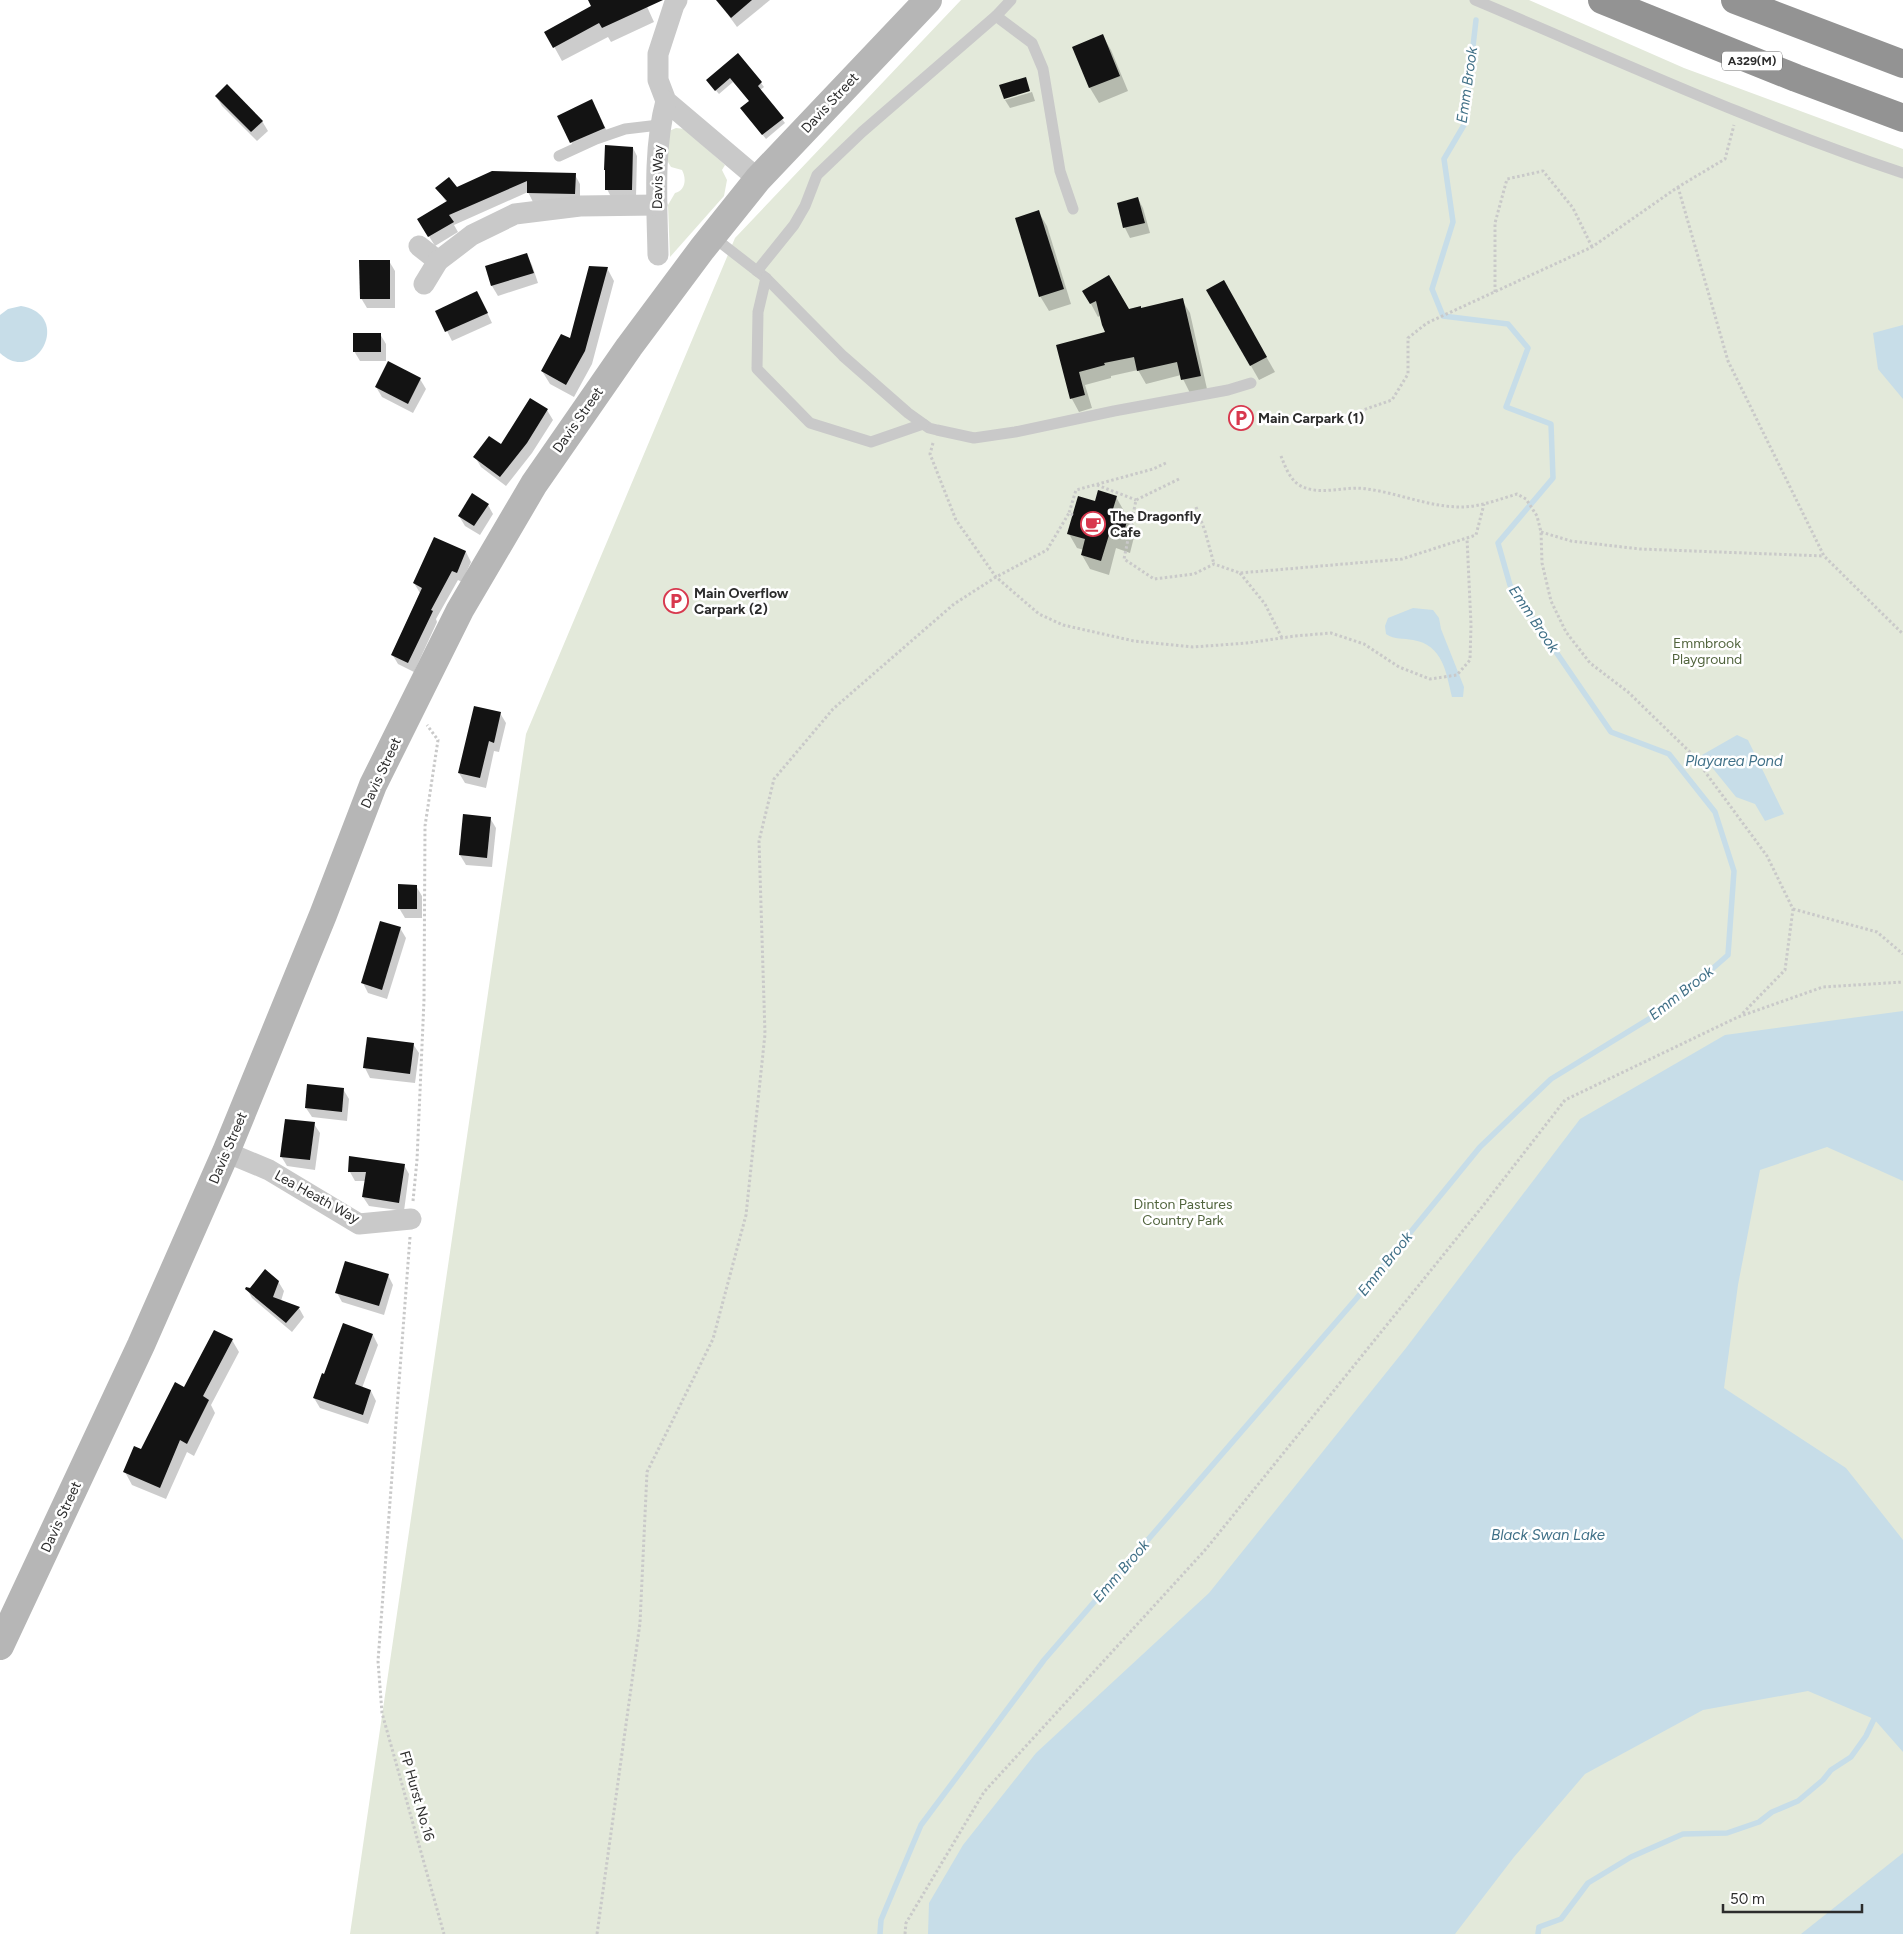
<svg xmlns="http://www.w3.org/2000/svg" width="1903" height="1934" viewBox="0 0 1903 1934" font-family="Figtree,sans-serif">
<rect width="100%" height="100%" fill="#fff"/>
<g fill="#e3e9da">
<polygon points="961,0 1529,0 1684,68 1903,149 1903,1934 350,1934 526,734 735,238"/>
<path d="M676,128L685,129L725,165L722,170L727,180L724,196L670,257L668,205L675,193C685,191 687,179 682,170L671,167L665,157L669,131Z"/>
</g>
<g fill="#c7dde8">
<path d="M21,306C74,315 36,387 0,353V315L8,309Z"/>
<polygon points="1903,325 1903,399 1878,369 1873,333"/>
<path d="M1413,608L1433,610L1439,618L1441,629L1464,687L1463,697H1452C1446,672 1443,645 1413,640C1403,638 1395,640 1386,634L1385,626L1388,618Z"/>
<polygon points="1737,735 1748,740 1784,814 1765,821 1755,804 1736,797 1702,755"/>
<polygon points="1903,1011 1903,1181 1827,1147 1760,1170 1738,1285 1724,1388 1846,1468 1903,1540 1903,1752 1874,1719 1808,1691 1703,1710 1585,1774 1514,1857 1455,1934 928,1934 929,1903 963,1845 1036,1753 1209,1593 1406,1348 1580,1119 1725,1035"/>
<polygon points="1903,1853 1903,1934 1801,1934"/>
</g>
<g fill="#0003">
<polygon points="590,0 644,0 654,22 611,42 608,37 562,61 546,32 593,6"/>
<polygon points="770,0 737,27 718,1 718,0"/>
<polygon points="1102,35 1111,50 1128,91 1099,103 1090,88 1073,47"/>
<polygon points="738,55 761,83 764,87 760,90 785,123 766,139 744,112 750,101 733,82 719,94 710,84"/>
<polygon points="1032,92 1035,101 1010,108 1005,100"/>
<polygon points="216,96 262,121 268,131 257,141 222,106"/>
<polygon points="597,110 610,138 577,152 571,142"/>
<polygon points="633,148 637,156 636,197 611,197 607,189"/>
<polygon points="575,175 580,184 580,203 533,202 528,192 454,225 458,232 435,246 419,220 447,203 437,188 457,188"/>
<polygon points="1138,199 1143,208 1150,233 1130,238 1125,228 1118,204"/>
<polygon points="1038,211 1047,226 1071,304 1049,311 1040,296"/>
<polygon points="527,255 532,265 538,283 498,296 492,286 486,267"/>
<polygon points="389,261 395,271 395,308 367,308 361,298"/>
<polygon points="607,268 614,281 592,364 574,397 550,384 542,371 570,340"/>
<polygon points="1223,281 1275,372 1259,380 1208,290"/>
<polygon points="1084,291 1128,311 1141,309 1182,300 1190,313 1207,389 1190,393 1181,375 1146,384 1138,370 1111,376 1111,378 1085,385 1092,408 1079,412 1072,399 1057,346 1107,333 1101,315 1098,317"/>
<polygon points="482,302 492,323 452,341 437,311"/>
<polygon points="380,334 386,344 386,361 360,361 354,351"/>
<polygon points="420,379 426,389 413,413 382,397 376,387"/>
<polygon points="547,410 553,420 532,453 506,486 481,467 475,457 501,446"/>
<polygon points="1116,497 1124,511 1123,513 1128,515 1136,529 1130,553 1116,548 1109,575 1090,569 1082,555 1084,550 1077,548 1069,534 1096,502"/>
<polygon points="488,505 493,514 480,535 465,526 459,516"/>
<polygon points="435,539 466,552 471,562 462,582 458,580 436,619 437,622 414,672 398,664 392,654 420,593 414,583"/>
<polygon points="475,707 500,713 506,723 499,752 494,751 486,788 465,783 459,773"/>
<polygon points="490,818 496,828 492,867 466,865 460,855"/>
<polygon points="416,886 422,896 422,918 405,918 399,908"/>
<polygon points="400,928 406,938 387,999 368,993 363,983"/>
<polygon points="413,1044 419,1053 415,1083 370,1078 365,1068"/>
<polygon points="343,1089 349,1099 347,1121 312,1117 306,1108"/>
<polygon points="314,1124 320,1133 315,1170 287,1166 281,1156"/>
<polygon points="404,1165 409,1174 404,1211 369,1206 363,1197 366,1181 355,1181 350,1172"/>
<polygon points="388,1275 393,1285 384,1315 342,1302 337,1293"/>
<polygon points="278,1281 284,1291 281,1301 299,1308 304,1317 292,1332 252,1298 247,1289 250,1289"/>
<polygon points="373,1335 378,1345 362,1388 371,1391 376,1401 368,1424 320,1408 314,1398 325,1375"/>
<polygon points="232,1340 239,1352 211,1405 215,1413 194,1456 187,1452 166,1499 132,1485 125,1472"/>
</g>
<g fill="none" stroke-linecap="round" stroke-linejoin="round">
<g stroke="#c7dde8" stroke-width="5.5">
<polyline points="880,1934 881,1920 921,1825 1044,1660 1356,1299 1480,1147 1551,1079 1670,1006 1728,955 1734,871 1715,812 1669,754 1611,732 1510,585 1498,543 1553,478 1551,424 1506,407 1528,348 1508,324 1443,316 1432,289 1453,222 1444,159 1464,125 1476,20"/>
<polyline points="1538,1934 1539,1927 1561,1919 1588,1883 1631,1857 1683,1834 1727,1833 1759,1822 1772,1812 1798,1801 1823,1780 1831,1770 1851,1757 1866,1736 1874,1719"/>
</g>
</g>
<g fill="#131313">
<polygon points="588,0 663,0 602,28 599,23 553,48 544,32 591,6"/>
<polygon points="716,0 752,0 731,18"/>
<polygon points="1103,34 1120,76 1089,88 1072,47"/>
<polygon points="738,53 762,82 758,86 784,118 762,135 740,108 749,101 730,78 715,91 706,80"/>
<polygon points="1026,77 1030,91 1004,99 999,85"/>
<polygon points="227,84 263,121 251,132 215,96"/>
<polygon points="592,99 605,128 570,143 557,116"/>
<polygon points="605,145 633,147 632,190 605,190 605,170 604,170"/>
<polygon points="492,171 576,173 575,194 527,193 527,181 449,215 454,222 428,237 417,219 447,201 435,188 449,177 457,187"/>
<polygon points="1138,197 1145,223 1123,228 1117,203"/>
<polygon points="1039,210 1064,289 1039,297 1015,218"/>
<polygon points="527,253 534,273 491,286 485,266"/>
<polygon points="359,260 390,260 390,299 360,299"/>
<polygon points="589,266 608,267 585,351 566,385 541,371 561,334 570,338"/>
<polygon points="1109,275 1129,309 1141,306 1141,308 1183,298 1201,376 1181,380 1177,362 1137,371 1134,357 1104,363 1105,365 1079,372 1085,395 1070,399 1056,345 1105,332 1102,325 1096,301 1090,304 1082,291"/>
<polygon points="1224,280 1267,357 1250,366 1206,290"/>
<polygon points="477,291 488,313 445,332 435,311"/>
<rect x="353" y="333" width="28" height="19"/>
<polygon points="388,361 421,378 408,404 375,387"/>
<polygon points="530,398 548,409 527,443 500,477 473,457 489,436 501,444"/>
<polygon points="1098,490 1117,496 1113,509 1129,514 1122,539 1109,535 1101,561 1081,555 1085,539 1067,534 1078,496 1095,501"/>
<polygon points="472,493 489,504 474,526 458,516"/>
<polygon points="434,537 466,551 457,573 452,571 431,610 433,611 408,663 391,655 422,588 413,583"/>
<polygon points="474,706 501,712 494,743 489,741 480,778 458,773"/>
<polygon points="463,814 491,817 487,858 459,855"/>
<polygon points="398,884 417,885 417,909 398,909"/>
<polygon points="380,921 401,927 382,990 361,983"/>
<polygon points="367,1037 414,1043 410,1074 363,1068"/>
<polygon points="307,1084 344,1088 342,1112 305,1108"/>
<polygon points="285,1119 315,1122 310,1160 280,1157"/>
<polygon points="349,1156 405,1164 399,1203 362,1197 366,1172 348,1172"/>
<polygon points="345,1261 389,1274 379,1306 335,1293"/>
<polygon points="265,1269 279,1281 273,1297 300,1307 286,1323 245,1289 246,1287 250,1288"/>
<polygon points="343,1323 373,1334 355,1384 371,1390 363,1415 313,1398 322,1373 324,1374"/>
<polygon points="214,1330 233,1339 203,1396 209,1400 187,1444 180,1440 160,1488 123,1472 134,1446 141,1449 175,1382 184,1387"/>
</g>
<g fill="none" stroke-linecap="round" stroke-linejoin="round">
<g stroke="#c9c9c9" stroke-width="3" stroke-dasharray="2.5 2.5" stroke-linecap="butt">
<polyline points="1678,187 1728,361 1824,556 1903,634"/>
<polyline points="1495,292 1495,223 1507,179 1543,171 1573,208 1592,247"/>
<polyline points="1360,411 1392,400 1408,374 1408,338 1427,323 1592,247 1678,187 1725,159 1734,125"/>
<polyline points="933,443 930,454 956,520 996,577 1039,614 1063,625 1134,641 1193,647 1247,643 1295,636 1331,633 1364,644 1399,667 1430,679 1457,675 1470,660 1471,625 1467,538"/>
<path d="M1281,456C1285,466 1289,478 1299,485C1320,497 1345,485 1367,489C1398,493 1429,507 1461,507C1480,507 1500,499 1517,494L1526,499L1537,516L1541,532L1542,563L1551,601L1566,632L1590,663L1628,692L1692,754L1767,856L1793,909L1785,970L1741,1015"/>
<polyline points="1179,479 1136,500 1124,559 1154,579 1194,574 1214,564 1240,573 1402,559 1476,535 1484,504"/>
<polyline points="1097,485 1136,500"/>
<polyline points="1196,507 1205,531 1214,564"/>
<polyline points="1073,515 1069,513 1076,490 1153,469 1168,462"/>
<polyline points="1541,532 1571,541 1640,549 1824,556"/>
<polyline points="1240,573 1265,604 1282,638"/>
<polyline points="1793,909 1877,932 1903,954"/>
<polyline points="413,1201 417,1160 424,1000 425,826 438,740 427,725"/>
<polyline points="410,1237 378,1661 382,1713 444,1934"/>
<polyline points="597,1934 640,1623 647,1472 713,1339 746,1215 765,1034 759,841 774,779 833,709 954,604 996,577 1047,550 1069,513"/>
<polyline points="905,1934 906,1923 984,1792 1206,1549 1482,1207 1565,1100 1738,1017 1823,987 1903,982"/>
</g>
<g stroke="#c9c9c9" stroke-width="11">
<path d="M1475,0C1615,59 1758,125 1903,173"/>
<polyline points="996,16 1032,43 1043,69 1060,171 1073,209"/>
<polyline points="559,156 596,139 625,129 659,125"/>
<polyline points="712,236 766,278 843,356 908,413 929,428 937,430 974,438 1015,432 1114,411 1228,390 1251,383"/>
<polyline points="757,271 794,225 805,206 817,175 862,132 996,16 1011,0"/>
<polyline points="766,278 758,312 757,369 810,423 871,442 923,424"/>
</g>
<g stroke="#c9c9c9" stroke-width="21">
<polyline points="677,0 674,5 658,54 658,80 666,101 758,179"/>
<polyline points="419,246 438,261"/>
<path d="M658,255C657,205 653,149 666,101"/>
<polyline points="424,284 438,261 472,235 515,214 580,206 657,205"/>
<polyline points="226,1152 269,1170 359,1224 411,1219"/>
</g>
<polyline stroke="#b6b6b6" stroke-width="28" points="0,1646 141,1345 226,1152 323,915 373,785 460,610 534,484 629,347 702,249 758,179 928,0"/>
<g stroke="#939393" stroke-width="28">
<polyline points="1602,0 1796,78 1903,118"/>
<polyline points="1735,0 1903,64"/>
</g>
</g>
<defs>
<symbol id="parking-ring" viewBox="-11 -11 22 22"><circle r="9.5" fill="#fff" stroke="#d8384e" stroke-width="1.5"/><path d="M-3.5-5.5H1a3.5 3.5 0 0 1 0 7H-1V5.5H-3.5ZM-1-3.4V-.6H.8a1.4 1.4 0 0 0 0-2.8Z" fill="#d8384e"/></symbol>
<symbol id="cafe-ring" viewBox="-11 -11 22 22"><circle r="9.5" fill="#fff" stroke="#d8384e" stroke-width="1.5"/><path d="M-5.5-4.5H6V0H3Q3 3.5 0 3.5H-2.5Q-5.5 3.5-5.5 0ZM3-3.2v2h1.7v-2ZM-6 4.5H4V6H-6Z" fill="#d8384e"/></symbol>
</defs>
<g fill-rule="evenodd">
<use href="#parking-ring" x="1227" y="404" width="28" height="28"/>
<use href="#cafe-ring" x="1079" y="510" width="28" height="28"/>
<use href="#parking-ring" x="662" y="587" width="28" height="28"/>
</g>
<g text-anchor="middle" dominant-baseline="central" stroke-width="5" stroke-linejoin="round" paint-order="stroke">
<rect fill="#fff" stroke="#6b6b6b" stroke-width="1" x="1722" y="51.5" width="60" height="19" rx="4"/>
<g font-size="12" font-weight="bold" fill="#2c2c2c">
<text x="1752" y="61">A329(M)</text>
</g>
<g font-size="14" fill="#2c2c2c" stroke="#fff">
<text transform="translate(830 103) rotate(-47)">Davis Street</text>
<text transform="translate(658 177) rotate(-89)">Davis Way</text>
<text transform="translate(578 420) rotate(-55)">Davis Street</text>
<text transform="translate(381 773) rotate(-65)">Davis Street</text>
<text transform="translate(228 1148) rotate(-67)">Davis Street</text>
<text transform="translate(317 1197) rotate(29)">Lea Heath Way</text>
<text transform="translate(61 1517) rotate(-65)">Davis Street</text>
<text transform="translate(417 1796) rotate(74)">FP Hurst No.16</text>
</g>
<g font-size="14" font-weight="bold" fill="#2c2c2c" stroke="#fff" text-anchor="start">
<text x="1258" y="418">Main Carpark (1)</text>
<text x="1110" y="516">The Dragonfly<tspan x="1110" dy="16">Cafe</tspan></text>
<text x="694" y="593">Main Overflow<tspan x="694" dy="16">Carpark (2)</tspan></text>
</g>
<g font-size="14" fill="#51643d" stroke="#fff">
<text x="1707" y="643">Emmbrook<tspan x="1707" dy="16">Playground</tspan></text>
<text x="1183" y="1204">Dinton Pastures<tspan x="1183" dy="16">Country Park</tspan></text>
</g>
<g font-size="15" font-style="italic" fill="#407087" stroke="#fff">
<text transform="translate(1467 85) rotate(-82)">Emm Brook</text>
<text transform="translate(1534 619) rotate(56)">Emm Brook</text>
<text x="1734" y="761">Playarea Pond</text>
<text transform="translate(1681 993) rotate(-38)">Emm Brook</text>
<text transform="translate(1385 1264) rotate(-51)">Emm Brook</text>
<text x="1548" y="1535">Black Swan Lake</text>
<text transform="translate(1121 1571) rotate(-49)">Emm Brook</text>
</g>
</g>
<path d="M1723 1904v8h139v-8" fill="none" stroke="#2c2c2c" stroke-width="2.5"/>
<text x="1730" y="1904" font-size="15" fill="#2c2c2c" stroke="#ffffff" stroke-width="4" paint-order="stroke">50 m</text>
</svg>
